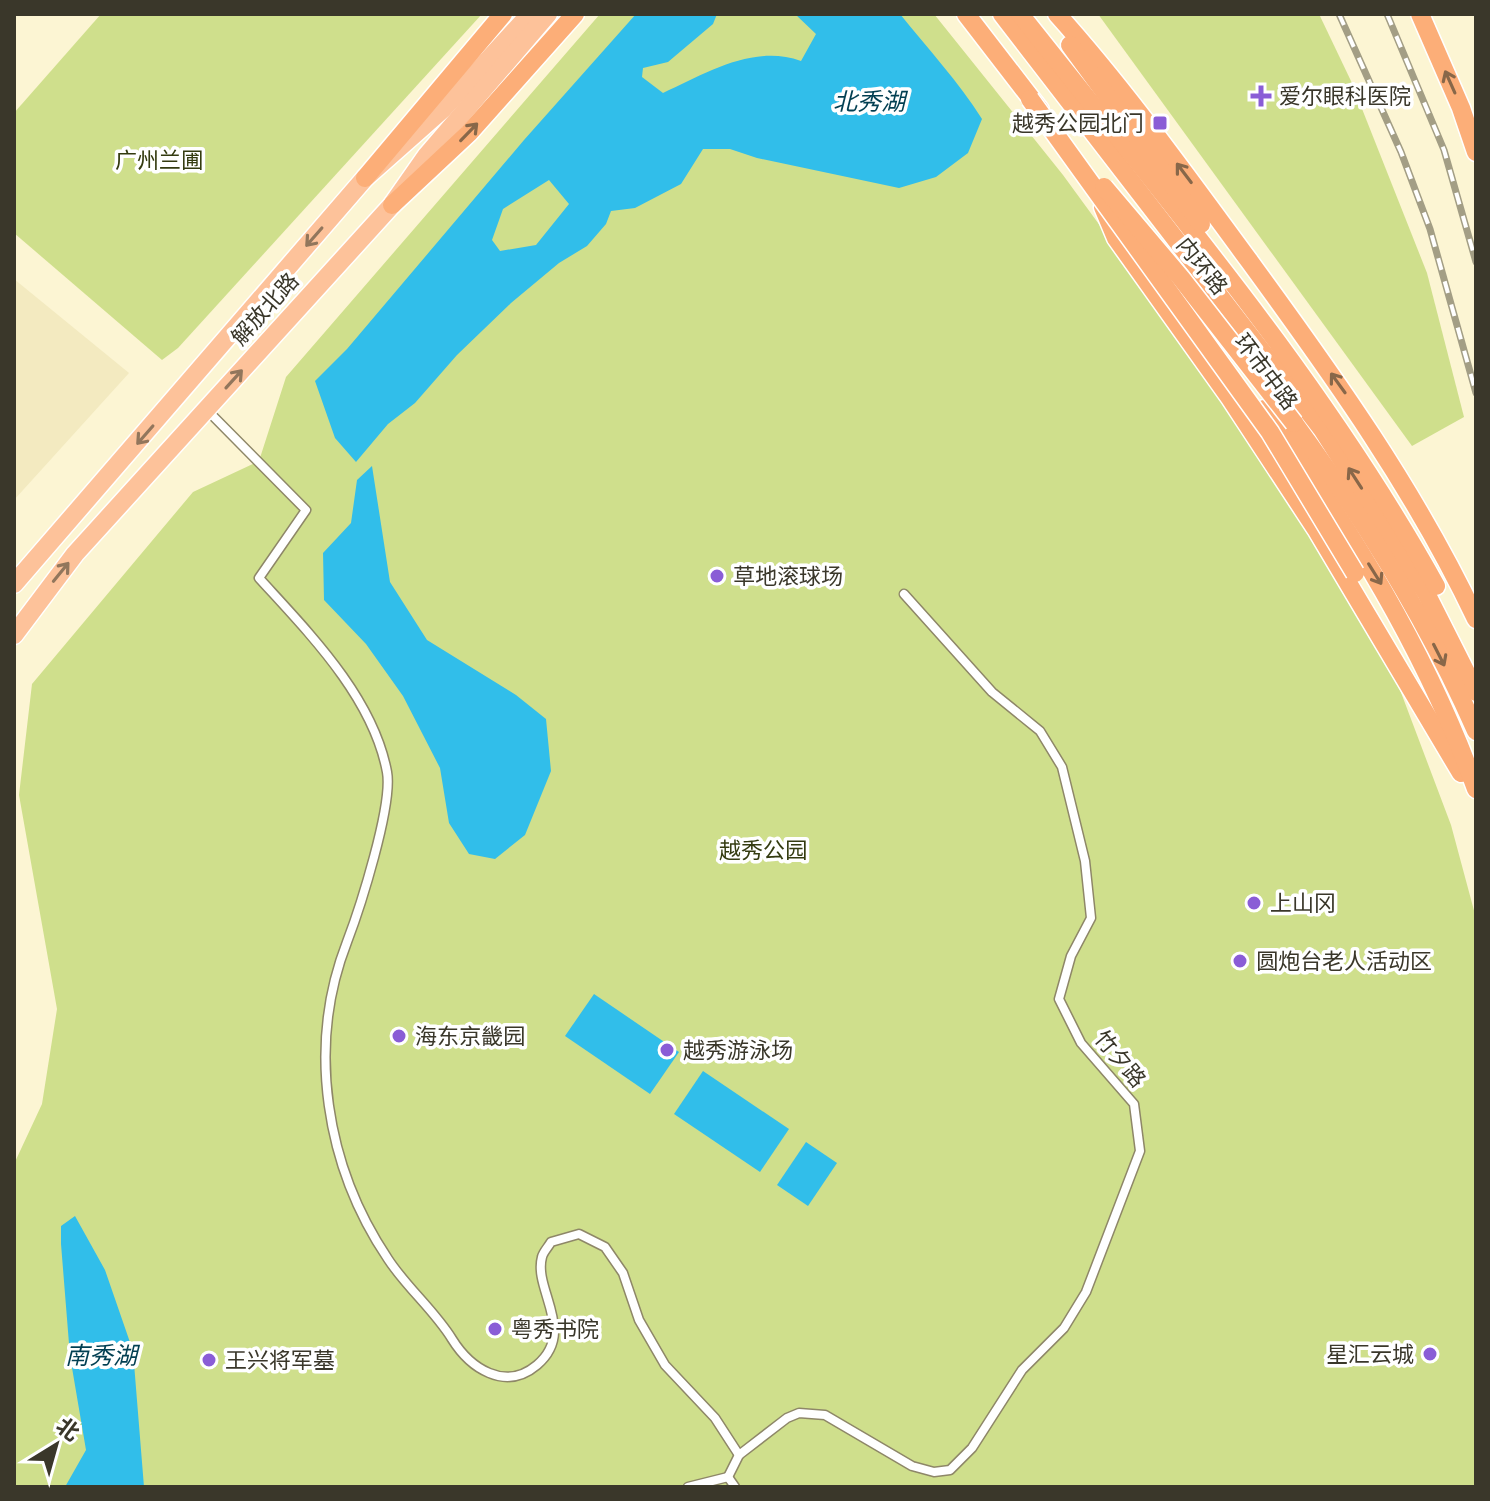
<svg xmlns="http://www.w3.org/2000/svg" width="1490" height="1501" viewBox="0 0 1490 1501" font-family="Helvetica,'Noto Sans SC',sans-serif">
<rect width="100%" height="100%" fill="#fcf5d3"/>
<polygon fill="#f3eac0" points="14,279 129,373 14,500"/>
<g fill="#cfdf8c">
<polygon points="101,14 482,14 178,348 162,360 14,233 14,113"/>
<polygon points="600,14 934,14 1063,175 1244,423 1391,666 1451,825 1476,918 1476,1487 14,1487 14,1164 42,1104 57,1009 19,795 32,684 193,492 259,461 286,377"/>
<polygon points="1098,14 1319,14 1351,81 1427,273 1464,417 1412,446"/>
</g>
<g fill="#31beea" fill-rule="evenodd">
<path d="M636,14H717L713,24L668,62L643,68L642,77L663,93C707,73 753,44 801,61L816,34L795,14H900C928,49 958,81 982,119L968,153L936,177L899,188L757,158L730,149H703L681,184L635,208L611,211L606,224L587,246L559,263L511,303L457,355L415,403L388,424L356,462L335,438L315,381L347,349L524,140ZM549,180L569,204L536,245L500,251L492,240L503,209Z"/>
<polygon points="372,466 390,582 427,640 516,695 546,719 551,771 525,835 495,859 469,854 449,823 440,768 403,696 366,644 324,600 323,553 351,523 357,480"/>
<polygon points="594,994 679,1052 650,1094 565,1036"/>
<polygon points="703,1071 789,1129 760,1172 674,1114"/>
<polygon points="806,1142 837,1163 808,1206 777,1185"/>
<polygon points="75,1216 105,1270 133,1351 144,1487 65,1487 86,1450 70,1356 61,1244 61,1226"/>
</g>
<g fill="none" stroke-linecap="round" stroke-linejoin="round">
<defs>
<g id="pedestrian">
<path d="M207,410L306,510L259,578C309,633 373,697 387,772C393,805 360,908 347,942C306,1047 326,1167 388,1259C407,1288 434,1310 452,1339C470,1368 505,1392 537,1365C577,1331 533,1290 542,1257C543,1252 549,1246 551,1242L579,1234L605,1247L623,1273L639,1320L665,1365L715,1418L739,1455"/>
<polyline points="728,1477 739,1455 787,1418 799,1413 825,1415 912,1466 934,1472 950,1470 972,1448 1022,1370 1064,1328 1086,1292 1140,1151 1134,1104 1081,1043 1059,999 1071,956 1091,918 1085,861 1062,767 1040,731 992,692 904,594"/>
<polyline points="728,1477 735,1487"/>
<polyline points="688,1487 728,1477"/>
</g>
<g id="primary">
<polyline points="14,584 365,178 443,109 530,14"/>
<polyline points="14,635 75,554 392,205 427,155 548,14"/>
</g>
<g id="trunk">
<polyline points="966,14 1040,110"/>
<polyline points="1002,14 1322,429 1426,593 1476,692"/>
<path d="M1020,14C1166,199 1321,379 1436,586"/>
<path d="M1057,14C1127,92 1188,178 1250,262C1334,377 1415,490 1476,619"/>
<polyline points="1420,14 1461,108 1476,152"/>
<polyline points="1070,45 1201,224"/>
<polyline points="365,178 503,14"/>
<polyline points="392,205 469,133 575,14"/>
<polyline points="1103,207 1116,238 1230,398 1316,529 1461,773"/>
<path d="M1264,409C1350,527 1426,651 1476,789"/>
<path d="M1294,423C1365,520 1428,621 1476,731"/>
</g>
</defs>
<use href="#pedestrian" stroke="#8e8768" stroke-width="11"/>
<use href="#primary" stroke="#fff" stroke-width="21"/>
<use href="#trunk" stroke="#fff" stroke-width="21"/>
<use href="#pedestrian" stroke="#fff" stroke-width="8"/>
<use href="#primary" stroke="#fdc29a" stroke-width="18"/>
<use href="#trunk" stroke="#fcae78" stroke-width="18"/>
<defs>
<g id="rail">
<polyline points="1339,14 1401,152 1430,229 1476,393"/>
<polyline points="1387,14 1444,150 1476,262"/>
</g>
</defs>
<use href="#rail" stroke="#a39e85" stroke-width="7"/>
<use href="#rail" stroke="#fff" stroke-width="4" stroke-dasharray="12" stroke-linecap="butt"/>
<defs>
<g id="trunk-bridge">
<polyline points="1030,99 1270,432 1355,573"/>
<polyline points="1104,187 1181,278 1294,423"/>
</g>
</defs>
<use href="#trunk-bridge" stroke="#fff" stroke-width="21" stroke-linecap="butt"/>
<use href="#trunk-bridge" stroke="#fcae78" stroke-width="18"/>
</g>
<defs><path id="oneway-shaft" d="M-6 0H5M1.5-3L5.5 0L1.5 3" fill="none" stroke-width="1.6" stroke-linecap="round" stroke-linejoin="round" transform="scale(2)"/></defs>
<g stroke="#886749">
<use href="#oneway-shaft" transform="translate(1450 82) rotate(-114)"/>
<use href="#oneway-shaft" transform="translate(469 132) rotate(-46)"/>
<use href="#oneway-shaft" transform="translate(1184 173) rotate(-127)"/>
<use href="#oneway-shaft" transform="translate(1338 383) rotate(-126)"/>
<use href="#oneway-shaft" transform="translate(1355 478) rotate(-123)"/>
<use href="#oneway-shaft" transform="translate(1375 574) rotate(58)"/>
<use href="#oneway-shaft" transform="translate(1439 655) rotate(63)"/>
</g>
<g stroke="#92765c">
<use href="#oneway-shaft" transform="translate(314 237) rotate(131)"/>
<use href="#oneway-shaft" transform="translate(234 379) rotate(-48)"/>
<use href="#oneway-shaft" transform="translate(145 435) rotate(131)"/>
<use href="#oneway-shaft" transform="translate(61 572) rotate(-51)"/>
</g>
<g fill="#8a5dd6" stroke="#fff" stroke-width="3">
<path d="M1257 84h8v8h8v8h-8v8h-8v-8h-8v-8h8z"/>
<rect x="1152" y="115" width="16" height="16" rx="4"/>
<circle cx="717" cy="576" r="8"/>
<circle cx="1254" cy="903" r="8"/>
<circle cx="1240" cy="961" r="8"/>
<circle cx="399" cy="1036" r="8"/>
<circle cx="667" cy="1050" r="8"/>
<circle cx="495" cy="1329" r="8"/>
<circle cx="1430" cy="1354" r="8"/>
<circle cx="209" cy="1360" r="8"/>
</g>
<g text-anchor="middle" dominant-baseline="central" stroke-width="7" stroke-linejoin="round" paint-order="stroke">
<g font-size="22" fill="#3a372a" stroke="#fff" text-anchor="start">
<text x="1279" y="96">爱尔眼科医院</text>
<text x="1144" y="123" text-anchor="end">越秀公园北门</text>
<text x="733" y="576">草地滚球场</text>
<text x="1270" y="903">上山冈</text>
<text x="1256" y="961">圆炮台老人活动区</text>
<text x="415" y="1036">海东京畿园</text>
<text x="683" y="1050">越秀游泳场</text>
<text x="511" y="1329">粤秀书院</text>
<text x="1414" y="1354" text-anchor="end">星汇云城</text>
<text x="225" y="1360">王兴将军墓</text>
</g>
<g font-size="22" fill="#343b10" stroke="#fff">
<text x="159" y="160">广州兰圃</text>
<text x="763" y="850">越秀公园</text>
</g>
<g font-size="22" fill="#3a372a" stroke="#fff">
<text transform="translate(1202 266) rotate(51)">内环路</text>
<text transform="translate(265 309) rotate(-48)">解放北路</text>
<text transform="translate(1266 372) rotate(53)">环市中路</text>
<text transform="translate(1120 1059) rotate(50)">竹夕路</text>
</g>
<g font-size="24" font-style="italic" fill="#023f52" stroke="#fff">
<text x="869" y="101">北秀湖</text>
<text x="101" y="1355">南秀湖</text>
</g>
</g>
<rect width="1490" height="1501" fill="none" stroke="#3a372a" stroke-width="32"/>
<g transform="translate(56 1445) rotate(37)" stroke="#ffffff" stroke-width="6" paint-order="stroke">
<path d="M0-6L14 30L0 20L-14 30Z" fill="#3a372a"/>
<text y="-12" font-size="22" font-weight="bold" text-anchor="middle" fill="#3a372a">北</text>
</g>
</svg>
